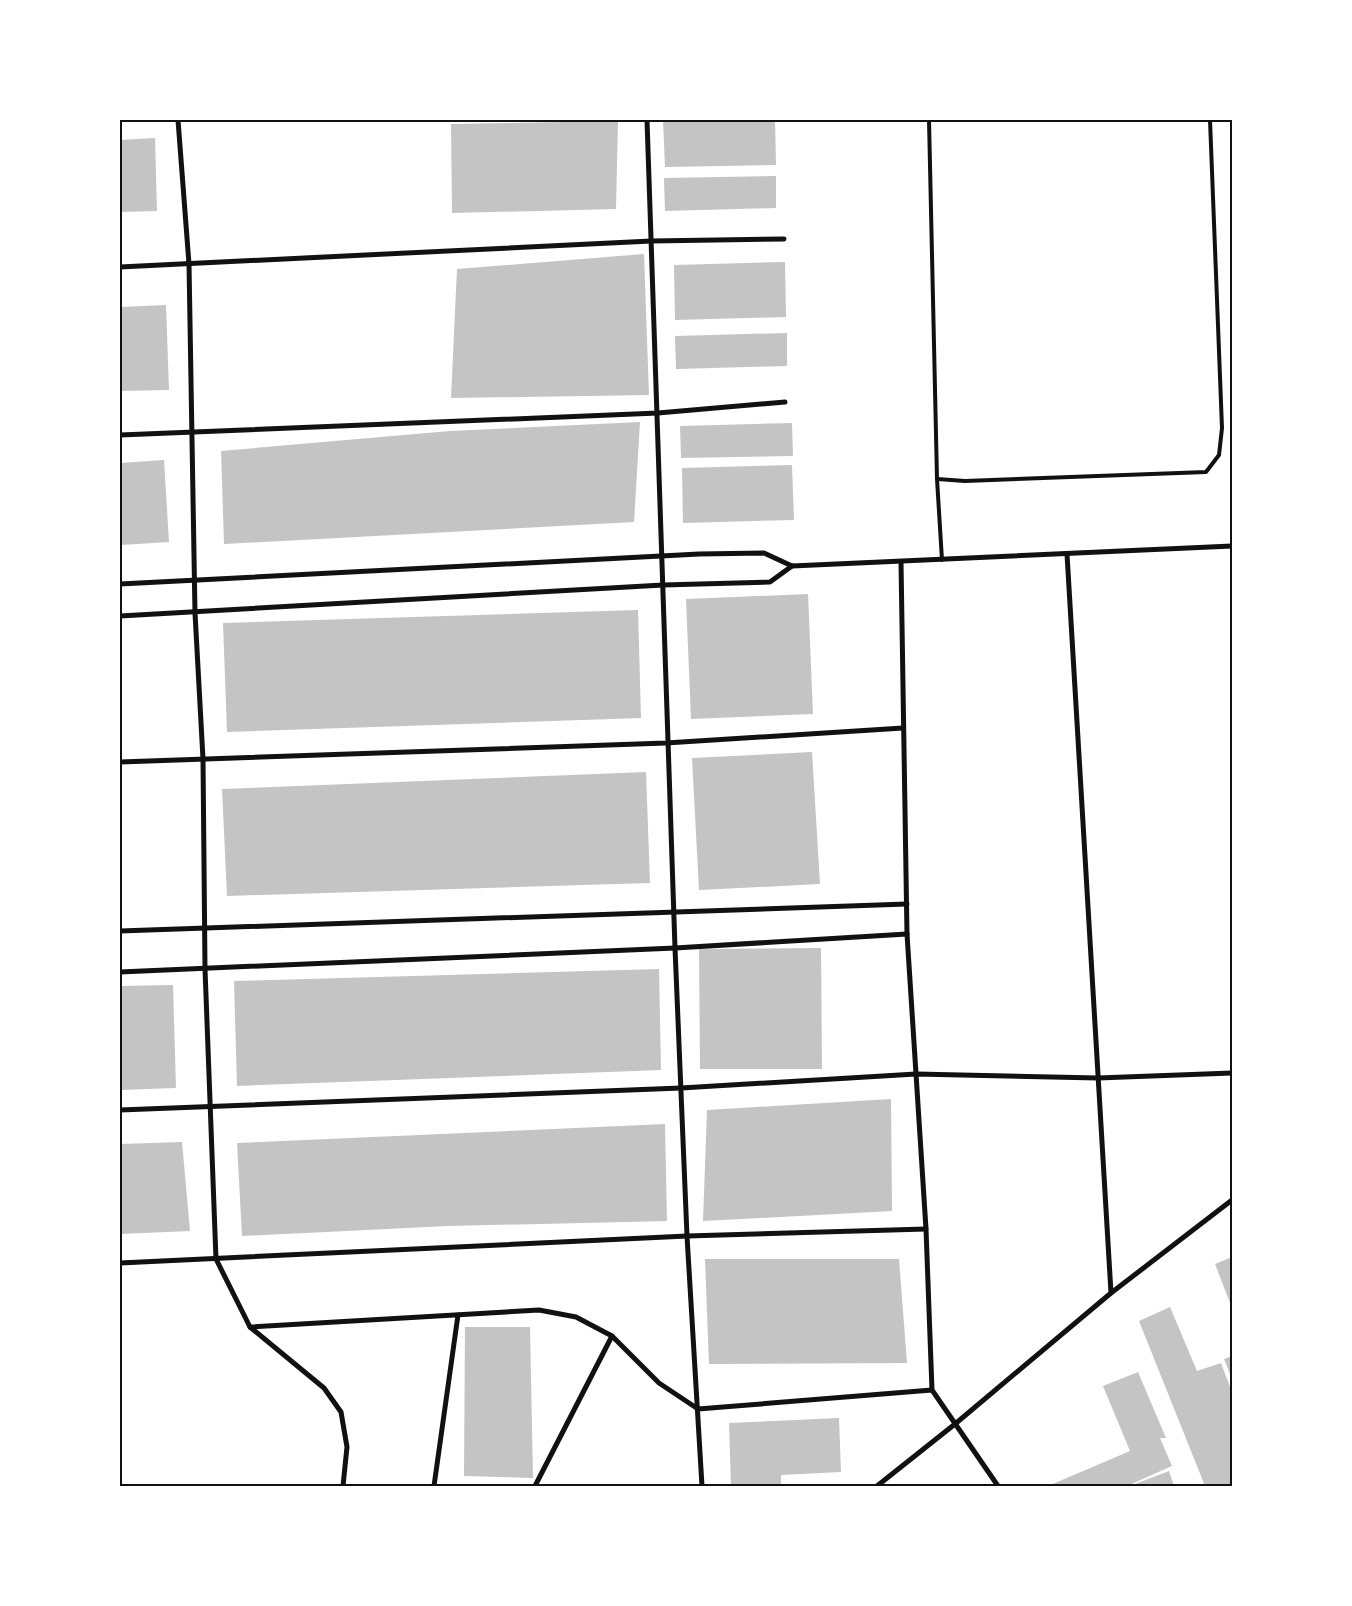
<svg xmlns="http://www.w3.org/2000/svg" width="1352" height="1606" viewBox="0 0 1352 1606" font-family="'Nunito Sans',sans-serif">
<rect width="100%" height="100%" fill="#fff"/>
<g fill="#c4c4c4">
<polygon points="663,120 775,120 776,165 665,167"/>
<polygon points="618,121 616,209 452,213 451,124"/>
<polygon points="155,138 157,211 120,212 120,140"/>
<polygon points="776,176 776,208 665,211 664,178"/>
<polygon points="644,254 649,395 451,398 457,269"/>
<polygon points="785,262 786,317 675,320 674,265"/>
<polygon points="166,305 169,390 120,391 120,307"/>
<polygon points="787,333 787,366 676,369 675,336"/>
<polygon points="640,422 634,522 224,544 221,451 450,431"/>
<polygon points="792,423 793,456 681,458 680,426"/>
<polygon points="164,460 169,542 120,545 120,463"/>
<polygon points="792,465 794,520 683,523 682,468"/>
<polygon points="808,594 813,714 691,719 686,599"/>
<polygon points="638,610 641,718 227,732 223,623"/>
<polygon points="812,752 820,884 699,890 692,758"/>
<polygon points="646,772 650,883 227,896 222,789"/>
<polygon points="821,948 822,1069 700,1069 699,949"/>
<polygon points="659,969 661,1070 237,1086 234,981"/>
<polygon points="173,985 176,1088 120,1090 120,986"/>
<polygon points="891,1099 892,1211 703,1221 707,1110"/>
<polygon points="665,1124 667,1221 448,1226 242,1236 237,1143"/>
<polygon points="182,1142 190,1231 120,1234 120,1144"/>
<polygon points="1232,1257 1232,1308 1215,1264"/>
<polygon points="705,1259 899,1259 907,1363 709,1364"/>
<polygon points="1170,1307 1197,1371 1221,1363 1232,1392 1232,1486 1205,1486 1139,1321"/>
<polygon points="465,1327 530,1327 533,1478 464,1476"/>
<polygon points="1232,1356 1232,1379 1224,1359"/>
<polygon points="1138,1372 1166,1438 1160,1438 1172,1466 1127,1486 1048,1486 1130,1451 1103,1386"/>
<polygon points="839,1418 841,1472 781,1475 781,1486 731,1486 729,1423"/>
<polygon points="1169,1471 1174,1486 1130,1486"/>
</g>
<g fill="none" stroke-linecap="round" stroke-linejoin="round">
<g stroke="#111" stroke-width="4">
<polyline points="929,120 937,479 942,560"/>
<polyline points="937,479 965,481 1206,472 1219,455 1222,428 1210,120"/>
</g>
<g stroke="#111" stroke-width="5">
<polyline points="178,120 189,264 195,613 203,759 205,969 216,1259 250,1327 324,1388 341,1412 347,1447 343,1486"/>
<polyline points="647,120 675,948 687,1236 702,1486"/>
<polyline points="120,267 651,241 784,239"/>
<polyline points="120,435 658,413 785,402"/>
<polyline points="1067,554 1111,1293"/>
<polyline points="901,562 907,934 926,1229 932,1390 998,1486"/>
<polyline points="120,584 699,554 764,553 792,566 1232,546"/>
<polyline points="120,616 663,585 770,582 792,566"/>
<polyline points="120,762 666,743 903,728"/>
<polyline points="120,931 907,904"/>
<polyline points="120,972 675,948 907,934"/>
<polyline points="120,1110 681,1088 916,1074 1098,1078 1232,1073"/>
<polyline points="120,1263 687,1236 926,1229"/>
<polyline points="250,1327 539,1310 576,1317 612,1336 659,1383 698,1409 932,1390"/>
<polyline points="434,1486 458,1315"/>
<polyline points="535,1486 612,1336"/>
<polyline points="877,1486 955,1424 1111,1293 1232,1200"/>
</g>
</g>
<rect width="1352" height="1606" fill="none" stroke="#ffffff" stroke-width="242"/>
<rect x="121" y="121" width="1110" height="1364" fill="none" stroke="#111" stroke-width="2"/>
</svg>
